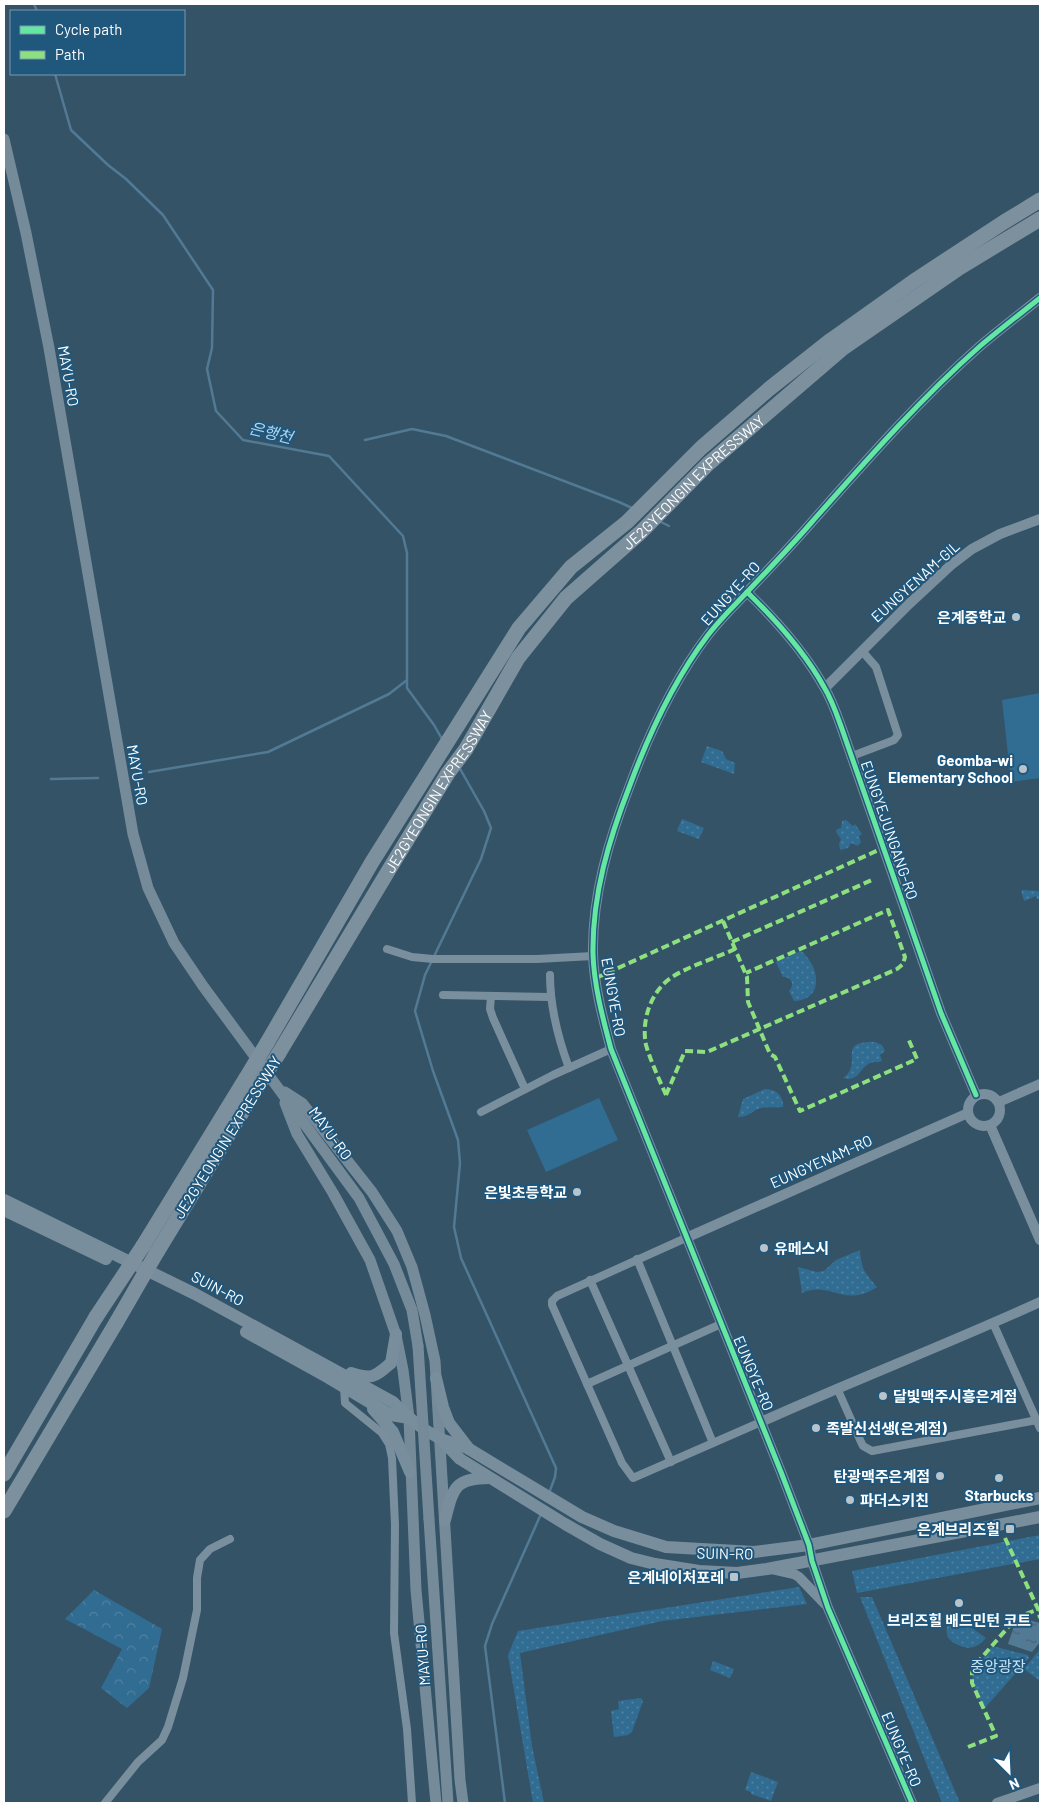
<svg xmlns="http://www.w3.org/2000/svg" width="1044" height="1807" viewBox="0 0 1044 1807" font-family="Barlow,'Noto Sans KR',sans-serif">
<defs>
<pattern id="forest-crowns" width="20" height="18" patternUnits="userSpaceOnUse" patternTransform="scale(1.25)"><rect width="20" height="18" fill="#316c92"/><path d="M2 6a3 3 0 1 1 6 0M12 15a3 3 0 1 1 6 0" fill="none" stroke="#5082a2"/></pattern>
<pattern id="park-dots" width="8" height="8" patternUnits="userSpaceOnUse" patternTransform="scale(1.25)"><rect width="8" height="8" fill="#316c92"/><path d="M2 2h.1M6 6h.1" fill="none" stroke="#5082a2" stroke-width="1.8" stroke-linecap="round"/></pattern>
<pattern id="water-ripples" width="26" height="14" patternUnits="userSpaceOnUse" patternTransform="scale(1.25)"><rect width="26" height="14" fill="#527a94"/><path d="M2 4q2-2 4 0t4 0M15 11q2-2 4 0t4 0" fill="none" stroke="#4f6370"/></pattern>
</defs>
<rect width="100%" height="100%" fill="#355367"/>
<polygon fill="url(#forest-crowns)" points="94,1590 162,1629 149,1688 127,1708 101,1688 122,1649 65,1619"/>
<g fill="url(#park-dots)">
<polygon points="707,746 722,751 726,759 735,763 734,774 701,762"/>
<polygon points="682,819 704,828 699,839 677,831"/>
<polygon points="846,820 853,826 855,824 862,834 859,836 861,842 858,846 851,843 848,848 840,850 839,844 841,839 836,832 837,829 841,828 842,821"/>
<polygon points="1021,890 1040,891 1040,899 1037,899 1036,896 1024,901"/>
<path d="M801,951C819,965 826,1000 794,1001L789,991C795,985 792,977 783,977L776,962Z"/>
<path d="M875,1042L882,1045L885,1051L880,1055L882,1061C877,1063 874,1061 870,1063C858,1069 860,1082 843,1078C865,1063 834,1041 875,1042Z"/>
<path d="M765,1089C776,1089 784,1096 783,1107C775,1108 766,1106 758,1109C749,1113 749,1117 738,1117L743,1099Z"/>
<path d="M860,1250C861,1269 865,1273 877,1287C844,1309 831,1280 802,1293L798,1267L817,1272L824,1271L836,1260Z"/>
<polygon points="1040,1535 1040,1559 857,1593 852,1571"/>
<polygon points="799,1587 807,1604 662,1621 520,1653 532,1746 544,1803 533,1803 508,1655 518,1631"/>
<polygon points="860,1597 872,1597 960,1803 942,1803"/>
<path d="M950,1618L972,1628L986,1638C977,1648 970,1650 958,1645C944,1639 945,1630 950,1618Z"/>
<polygon points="992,1646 1028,1655 1029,1658 984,1709 974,1688 972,1673"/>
<polygon points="1040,1649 1040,1681 1024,1669"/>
<polygon points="713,1661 734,1669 730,1678 710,1670"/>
<polygon points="641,1698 643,1701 632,1732 628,1735 614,1737 611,1711 619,1709 618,1701"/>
<polygon points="751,1772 778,1782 771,1801 751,1794 751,1792 745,1790"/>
</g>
<g fill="#316c92">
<polygon points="1040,693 1040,778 1011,782 1002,700"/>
<polygon points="599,1098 618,1140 546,1172 527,1130"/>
</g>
<polygon fill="url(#water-ripples)" points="1017,1617 1040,1623 1040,1642 1032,1652 1008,1644"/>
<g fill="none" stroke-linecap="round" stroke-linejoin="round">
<g stroke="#527a94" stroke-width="2.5">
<polyline points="34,4 37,11"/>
<polyline points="55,74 71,130 108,165 126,179 163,215 213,290 212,348 207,369 216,411 243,440 329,456 403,536 407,553 407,688 434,725 442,739"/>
<polyline points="365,440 412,429 446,436 619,502 634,509"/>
<polyline points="659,521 669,526"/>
<polyline points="459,767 484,811 491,828 481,859 425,975 415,1011 433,1071 458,1140 460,1163 454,1227 461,1258 556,1468 555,1477 549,1493"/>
<polyline points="149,772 268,752 389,694 407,680"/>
<polyline points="51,779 98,778"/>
<polyline points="505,1803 485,1646 492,1624 541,1514"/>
</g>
<g stroke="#7a8f9e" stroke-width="8">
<polyline points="852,756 889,742 894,740 898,735 876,667 862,651"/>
<polyline points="387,949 412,957 433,959 537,959 593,956"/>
<path d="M550,975C550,1007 558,1038 569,1068"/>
<polyline points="443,995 550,997"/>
<polyline points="491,996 490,1009 493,1018 525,1089"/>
<polyline points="481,1112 553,1075 611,1049"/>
<polyline points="688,1237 557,1296 552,1301 552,1305 622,1463 633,1478 761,1422"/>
<polyline points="637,1259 713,1443"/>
<polyline points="590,1280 671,1462"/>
<polyline points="993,1323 1040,1428"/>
<polyline points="587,1384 721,1324"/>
<polyline points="344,1387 345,1403 382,1433 389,1444 392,1458 395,1525 394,1633 407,1729 412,1803"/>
<polyline points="837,1388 861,1442 863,1446 872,1451 1037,1420"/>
<polyline points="105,1803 138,1762 162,1740 168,1727 183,1678 197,1610 197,1578 200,1560 210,1549 230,1539"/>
</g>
<g stroke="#7a8f9e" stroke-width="10">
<path d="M747,592C776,620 804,651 824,687C832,700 837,715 842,729L941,1013L976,1095"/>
<polyline points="825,688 909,604 951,565 972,549 1000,534 1040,519"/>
<circle cx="984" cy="1110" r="16"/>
<polyline points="999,1102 1040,1084"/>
<polyline points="990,1125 1040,1240"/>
<polyline points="688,1237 968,1113"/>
<path d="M761,1422C854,1380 948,1344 1040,1302"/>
<polyline points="772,1569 794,1574 799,1577 825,1604"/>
<path d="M912,1803L828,1608L812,1561L809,1545L781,1472L611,1049C603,1019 594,986 593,954C592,895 609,839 630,785C650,731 674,680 708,635C721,618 735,605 749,590C770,568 791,546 811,523C865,462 918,401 979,347C999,330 1020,314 1040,298"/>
<polyline points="997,1803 1040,1788"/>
</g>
<g stroke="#768b9a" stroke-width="11">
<polyline points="4,139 26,233 49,348 133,834 148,888 174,943 203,986 359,1198 394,1264 412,1310 418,1346"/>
<polyline points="285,1092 302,1103 372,1192 397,1231 412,1267 425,1315 435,1361 460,1780 463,1803"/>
<polyline points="285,1103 297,1134 333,1193 370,1260 396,1335 403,1370 409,1418 416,1590 436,1803"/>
<polyline points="429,1519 448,1803"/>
</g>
<g stroke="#798e9d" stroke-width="12">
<path d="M4,1200L195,1294L393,1402C406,1416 421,1429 439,1438C449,1443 460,1444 469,1449L582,1517L614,1531L666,1547L754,1552L809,1545L1040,1498"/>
<polyline points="4,1210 106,1259"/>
<polyline points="246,1332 329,1378 391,1415 409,1418"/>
<path d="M351,1373C373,1380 374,1377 391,1363L396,1334"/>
<polyline points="436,1378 443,1407 449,1423 469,1449"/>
<polyline points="373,1409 393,1432 410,1472"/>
<polyline points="441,1439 460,1459 565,1524 600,1544 631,1558 655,1564 699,1571 737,1573 767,1569 1040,1517"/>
<path d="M445,1520C453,1489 454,1478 489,1478"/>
</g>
<g stroke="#7c909e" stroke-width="15">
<polyline points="267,1043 372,862 519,628 571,567 627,522 701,448 769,389 831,340 914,281 1004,222 1040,200"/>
<path id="s1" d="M279,1053L390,868L448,773L466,749L518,658L566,598L641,532L708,464L843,348L959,268L1040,219"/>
<polyline points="143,1246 246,1078"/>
<polyline points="157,1252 255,1091"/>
<polyline points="4,1474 96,1317"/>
<polyline points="4,1511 116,1323"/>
</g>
<polyline stroke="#768b9a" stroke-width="11" points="418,1346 429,1519"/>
<g stroke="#7c909e" stroke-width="15">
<polyline points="246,1078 267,1043"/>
<polyline points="255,1091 279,1053"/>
<polyline points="96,1317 143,1246"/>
<polyline points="116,1323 157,1252"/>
</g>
<g stroke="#8de07e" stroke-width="4" stroke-dasharray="8 4" stroke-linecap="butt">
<polyline points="723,921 747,977 748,1002 770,1054 775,1057 800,1111 917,1059 908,1038"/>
<polyline points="732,942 872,880"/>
<polyline points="596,978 883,848"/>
<polyline points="666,1095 685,1051 707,1052 897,969 903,964 905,957 888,910 746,973"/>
<path d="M666,1095C659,1079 651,1062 646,1045C641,1020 651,991 672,977C689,966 716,958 735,949"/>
<polyline points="1005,1538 1038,1609 1040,1618"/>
<polyline points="968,1747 996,1736 972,1683 972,1673 977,1663 1017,1617 1040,1609"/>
</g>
<defs>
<g id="cycleway">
<path d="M747,592C776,620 804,651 824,687C832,700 837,715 842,729L941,1013L976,1095"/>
<path d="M912,1803L828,1608L812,1561L809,1545L781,1472L611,1049C603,1019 594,986 593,954C592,895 609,839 630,785C650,731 674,680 708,635C721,618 735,605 749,590C770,568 791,546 811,523C865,462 918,401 979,347C999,330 1020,314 1040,298"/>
</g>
</defs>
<use href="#cycleway" stroke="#20577c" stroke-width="8"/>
<use href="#cycleway" stroke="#66e7a1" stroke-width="5"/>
</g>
<g fill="#b8c3ca" stroke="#20577c" stroke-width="2">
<circle cx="1016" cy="617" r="5"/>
<circle cx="1023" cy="769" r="5"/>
<circle cx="577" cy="1192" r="5"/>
<circle cx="764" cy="1248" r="5"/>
<circle cx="883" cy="1396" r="5"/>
<circle cx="816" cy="1428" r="5"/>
<circle cx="940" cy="1476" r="5"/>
<circle cx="999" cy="1478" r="5"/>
<circle cx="850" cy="1500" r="5"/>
<rect x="1005" y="1524" width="10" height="10" rx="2.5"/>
<rect x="729" y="1572" width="10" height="10" rx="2.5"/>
<circle cx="959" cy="1603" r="5"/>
</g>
<g text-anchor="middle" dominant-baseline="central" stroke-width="4" stroke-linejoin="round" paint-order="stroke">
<g font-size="15" fill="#fff" stroke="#20577c">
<text transform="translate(69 376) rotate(80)">MAYU-RO</text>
<text stroke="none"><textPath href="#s1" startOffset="711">JE2GYEONGIN EXPRESSWAY</textPath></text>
<text transform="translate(915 581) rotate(-42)">EUNGYENAM-GIL</text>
<text transform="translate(730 593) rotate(-48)">EUNGYE-RO</text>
<text transform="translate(138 775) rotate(80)">MAYU-RO</text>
<text stroke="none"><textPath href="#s1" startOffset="306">JE2GYEONGIN EXPRESSWAY</textPath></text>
<text transform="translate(890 830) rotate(71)">EUNGYEJUNGANG-RO</text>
<text transform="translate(614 997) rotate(80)">EUNGYE-RO</text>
<text transform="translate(331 1133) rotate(54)">MAYU-RO</text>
<text transform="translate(227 1137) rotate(-58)">JE2GYEONGIN EXPRESSWAY</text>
<text transform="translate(821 1161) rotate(-24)">EUNGYENAM-RO</text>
<text transform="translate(218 1288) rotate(28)">SUIN-RO</text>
<text transform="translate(754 1373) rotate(67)">EUNGYE-RO</text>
<text transform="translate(725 1553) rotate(1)">SUIN-RO</text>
<text transform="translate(422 1655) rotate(-94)">MAYU-RO</text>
<text transform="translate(902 1749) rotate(67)">EUNGYE-RO</text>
</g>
<g font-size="15" font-weight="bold" fill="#fff" stroke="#20577c" text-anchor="end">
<text x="1006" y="617">은계중학교</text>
<text x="1013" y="760">Geomba-wi<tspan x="1013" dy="17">Elementary School</tspan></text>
<text x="567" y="1192">은빛초등학교</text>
<text x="774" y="1248" text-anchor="start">유메스시</text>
<text x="893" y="1396" text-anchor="start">달빛맥주시흥은계점</text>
<text x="826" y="1428" text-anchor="start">족발신선생(은계점)</text>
<text x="930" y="1476">탄광맥주은계점</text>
<text x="999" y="1495" text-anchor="middle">Starbucks</text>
<text x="860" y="1500" text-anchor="start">파더스키친</text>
<text x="1000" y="1529">은계브리즈힐</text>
<text x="724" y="1577">은계네이처포레</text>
<text x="959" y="1620" text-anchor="middle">브리즈힐 배드민턴 코트</text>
</g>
<g font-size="15" fill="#c6e3f5" stroke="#20577c">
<text x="998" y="1666">중앙광장</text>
</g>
<g font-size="16" font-style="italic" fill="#aed6ee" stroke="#20577c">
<text transform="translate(271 432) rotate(14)">은행천</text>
</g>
</g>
<rect width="1044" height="1807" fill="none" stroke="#ffffff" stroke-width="10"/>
<rect x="10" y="10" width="175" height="65" fill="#20577c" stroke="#799ab0"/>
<rect x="20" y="26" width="25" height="8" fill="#66e7a1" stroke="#799ab0"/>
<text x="55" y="35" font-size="15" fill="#ffffff">Cycle path</text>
<rect x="20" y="51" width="25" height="8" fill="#8de07e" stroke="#799ab0"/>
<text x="55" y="60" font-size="15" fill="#ffffff">Path</text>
<g transform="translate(1009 1772) rotate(156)" stroke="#20577c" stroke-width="4" paint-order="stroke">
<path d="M0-4L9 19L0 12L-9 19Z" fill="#ffffff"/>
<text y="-8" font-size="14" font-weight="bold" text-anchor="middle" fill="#ffffff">N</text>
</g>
</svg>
